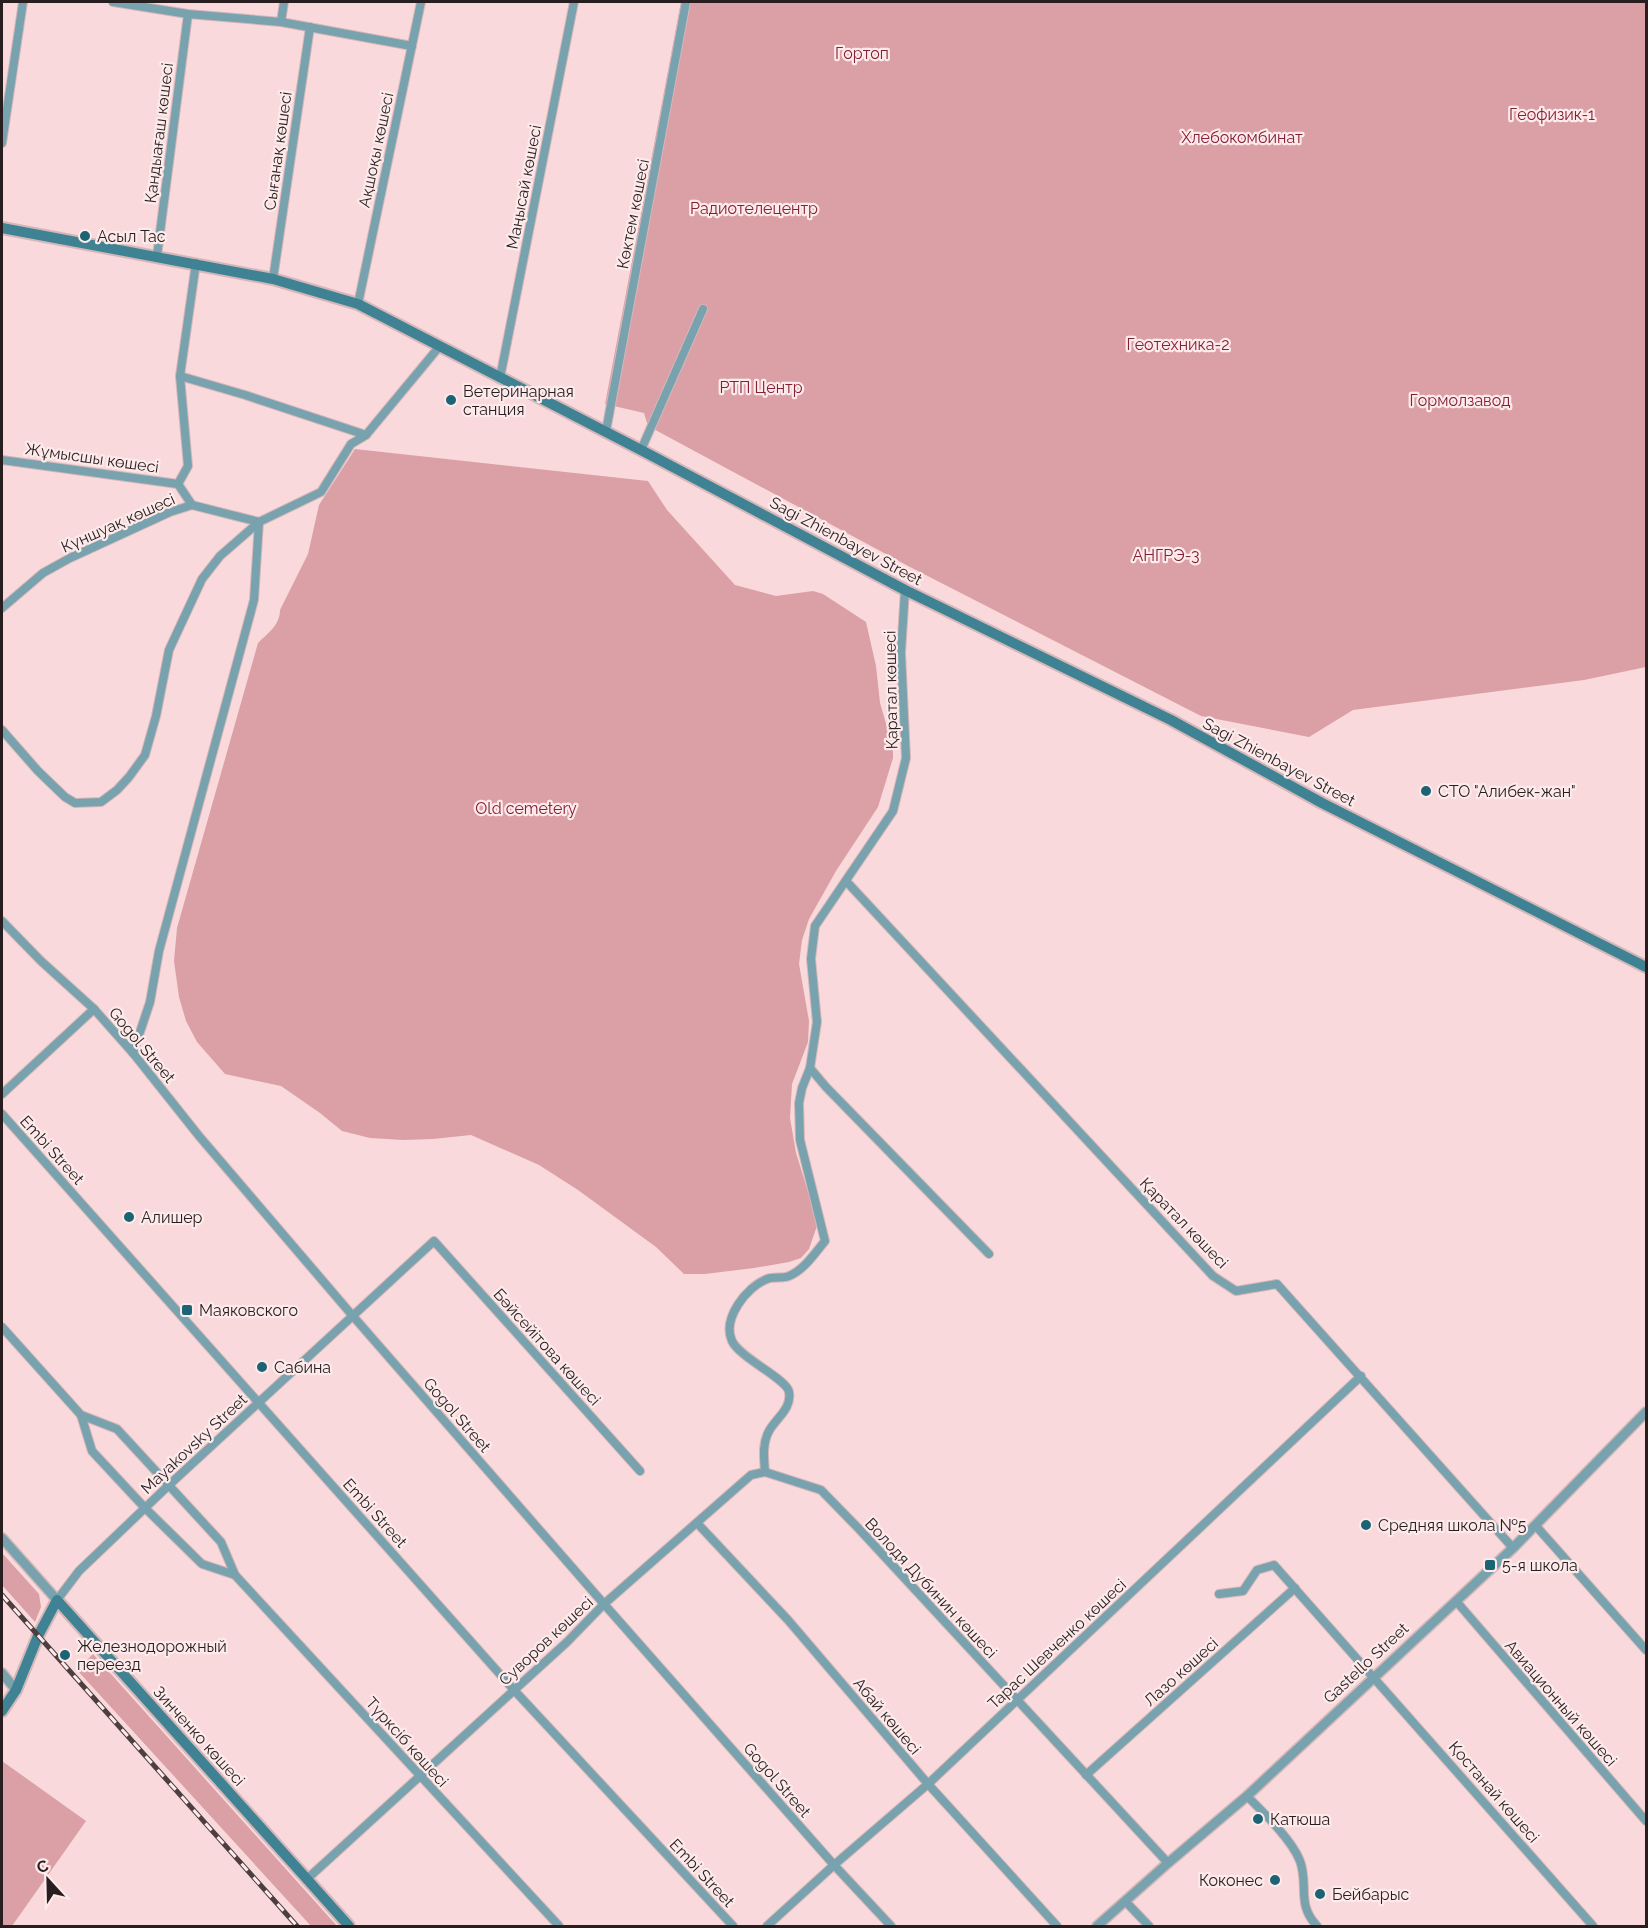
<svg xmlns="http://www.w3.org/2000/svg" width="1648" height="1928" viewBox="0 0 1648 1928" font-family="Raleway,sans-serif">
<rect width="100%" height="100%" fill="#f9d9db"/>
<g fill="#dba0a5">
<polygon points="681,2 1646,2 1646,667 1584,680 1353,710 1309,737 1201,716 910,567 648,426 644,413 605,404"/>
<path d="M355,449L648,481L667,510L735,585L776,596L813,591L823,594L866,622L876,666L880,703L893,748V758L878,807L836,871L809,919L802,940L799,964L809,1021L808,1042L792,1084L790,1118L796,1153L811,1201L817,1226L809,1249L801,1258L789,1262L754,1268L705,1274H684L656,1247L578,1190L539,1165L471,1135L433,1139L403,1140L370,1138L342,1131L320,1113L281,1086L225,1074L197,1042L186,1021L179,997L174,961L177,928L258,643C268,633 280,625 280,610L308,554L319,505Z"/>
<polygon points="2,1553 39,1594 41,1607 35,1622 2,1585"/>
<polygon points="93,1654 337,1926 311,1926 77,1670"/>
<polygon points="2,1761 86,1821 12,1926 2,1926"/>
</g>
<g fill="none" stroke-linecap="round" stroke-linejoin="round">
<defs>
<g id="minor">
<polyline points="113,2 188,14 281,22 412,46"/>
<polyline points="281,22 284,2"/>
<polyline points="2,143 23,2"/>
<polyline points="157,256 188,14"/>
<polyline points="273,279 310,27"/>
<polyline points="358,304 421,2"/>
<polyline points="180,376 245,395 366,435"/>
<polyline points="500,378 574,2"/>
<polyline points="606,431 686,2"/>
<polyline points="641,450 703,309"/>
<polyline points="2,460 178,484"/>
<polyline points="178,484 188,466 180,376 196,263"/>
<polyline points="178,484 192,505"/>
<polyline points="2,608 43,573 70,558 170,512 192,505 259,522"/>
<polyline points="2,730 38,771 65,797 75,803 101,802 117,790 129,777 145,755 156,716 169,650 202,579 220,556 259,522 321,492 351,444 366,435 439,347"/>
<polyline points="846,881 1213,1276 1236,1291 1277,1284 1513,1548"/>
<polyline points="2,921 41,961 94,1009 133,1053 199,1136 352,1315 604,1604 834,1865 891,1926"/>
<polyline points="133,1053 150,1002 159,951 254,600 259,522"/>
<polyline points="810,1068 826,1087 989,1254"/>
<polyline points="2,1094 94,1009"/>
<polyline points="2,1114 514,1690 733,1926"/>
<polyline points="2,1327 81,1415 117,1429 221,1542 235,1575 559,1926"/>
<polyline points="81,1415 92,1451 145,1508 202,1564 235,1575"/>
<path d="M765,1472C764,1458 762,1444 769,1431C776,1418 792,1409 789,1392C787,1379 740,1358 732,1341C722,1319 746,1287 767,1279C774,1276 783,1279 789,1276C804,1270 815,1253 825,1241L800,1140L799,1103L802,1088L810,1068L817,1022L811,959L815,926L893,811L906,758L901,653L905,590"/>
<polyline points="697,1523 788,1620 928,1784 1057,1926"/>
<polyline points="1536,1526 1646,1650"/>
<polyline points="1219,1594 1243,1591 1257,1570 1274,1565 1593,1926"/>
<polyline points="57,1600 79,1571 169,1485 434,1241 640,1471"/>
<polyline points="1456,1601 1646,1821"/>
<polyline points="1086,1775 1295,1588"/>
<path d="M1247,1796C1263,1812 1292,1840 1300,1861C1309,1885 1296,1904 1317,1926"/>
<polyline points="307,1879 567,1642 604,1604 751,1475 765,1472 821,1490 860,1530 1168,1863"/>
<polyline points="1125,1901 1149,1926"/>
<polyline points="767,1926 834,1865 928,1784 1361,1376"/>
</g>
<g id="tertiary">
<polyline points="2,1538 57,1600"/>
<polyline points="2,1673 16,1690"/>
<polyline points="1097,1926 1168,1863 1247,1796 1513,1548 1646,1412"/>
</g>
<g id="secondary">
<polyline points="2,228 273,279 358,304 641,450 905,590 1171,720 1322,803 1646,967"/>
<polyline points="2,1711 16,1690 38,1636 57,1600 349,1926"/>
</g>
</defs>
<use href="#minor" stroke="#d4b7b9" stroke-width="10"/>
<use href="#tertiary" stroke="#d4b7b9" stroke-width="12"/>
<use href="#secondary" stroke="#d4b7b9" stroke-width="14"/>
<use href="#minor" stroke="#78a2ad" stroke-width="8"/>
<use href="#tertiary" stroke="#78a2ad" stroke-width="9"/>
<use href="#secondary" stroke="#3f8293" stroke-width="10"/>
<defs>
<polyline id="rail" points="2,1595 297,1926"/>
</defs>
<use href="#rail" stroke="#4d3f40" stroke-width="5"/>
<use href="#rail" stroke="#fdeaeb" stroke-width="3" stroke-dasharray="9" stroke-linecap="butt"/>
</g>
<g fill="#1c6373" stroke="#fdeaeb" stroke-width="2">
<circle cx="85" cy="236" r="6"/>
<circle cx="451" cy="400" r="6"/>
<circle cx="1426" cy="791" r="6"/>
<circle cx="129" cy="1217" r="6"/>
<rect x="181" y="1304" width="12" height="12" rx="3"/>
<circle cx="262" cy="1367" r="6"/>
<circle cx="1366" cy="1525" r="6"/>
<rect x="1484" y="1559" width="12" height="12" rx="3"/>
<circle cx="65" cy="1655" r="6"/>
<circle cx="1258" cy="1819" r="6"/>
<circle cx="1275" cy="1880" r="6"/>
<circle cx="1320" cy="1894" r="6"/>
</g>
<g text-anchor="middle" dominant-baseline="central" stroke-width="4.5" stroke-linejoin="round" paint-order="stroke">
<g font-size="16" fill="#851f35" stroke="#fdeaeb">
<text x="862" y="53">Гортоп</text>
<text x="1552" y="114">Геофизик-1</text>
<text x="1242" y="137">Хлебокомбинат</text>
<text x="754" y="208">Радиотелецентр</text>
<text x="1178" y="344">Геотехника-2</text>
<text x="761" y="387">РТП Центр</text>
<text x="1460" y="400">Гормолзавод</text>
<text x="1166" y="555">АНГРЭ-3</text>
<text x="526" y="808">Old cemetery</text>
</g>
<g font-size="16" fill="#291e1f" stroke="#fdeaeb">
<text transform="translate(159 133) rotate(-83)">Қандыағаш көшесі</text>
<text transform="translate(376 150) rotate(-78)">Ақшоқы көшесі</text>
<text transform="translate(278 151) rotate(-82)">Сығанақ көшесі</text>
<text transform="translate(524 187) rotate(-79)">Маңысай көшесі</text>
<text transform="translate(633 214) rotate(-79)">Көктем көшесі</text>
<text transform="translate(92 458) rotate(8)">Жұмысшы көшесі</text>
<text transform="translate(118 523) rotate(-24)">Күншуақ көшесі</text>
<text transform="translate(846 541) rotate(28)">Sagi Zhienbayev Street</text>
<text transform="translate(891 690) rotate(-91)">Қаратал көшесі</text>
<text transform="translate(1279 762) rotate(28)">Sagi Zhienbayev Street</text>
<text transform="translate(142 1045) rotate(50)">Gogol Street</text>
<text transform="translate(52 1150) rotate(48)">Embi Street</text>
<text transform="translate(1184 1223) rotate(46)">Қаратал көшесі</text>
<text transform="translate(547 1347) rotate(48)">Бәйсейітова көшесі</text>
<text transform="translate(457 1415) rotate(49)">Gogol Street</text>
<text transform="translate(194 1444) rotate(-43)">Mayakovsky Street</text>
<text transform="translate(375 1513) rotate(48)">Embi Street</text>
<text transform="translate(931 1588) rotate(47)">Володя Дубинин көшесі</text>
<text transform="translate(546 1641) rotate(-43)">Суворов көшесі</text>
<text transform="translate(1057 1644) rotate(-43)">Тарас Шевченко көшесі</text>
<text transform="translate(1366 1663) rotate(-43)">Gastello Street</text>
<text transform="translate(1181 1672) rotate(-42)">Лазо көшесі</text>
<text transform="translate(1561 1703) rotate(49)">Авиационный көшесі</text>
<text transform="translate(887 1716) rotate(50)">Абай көшесі</text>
<text transform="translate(199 1736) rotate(48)">Зинченко көшесі</text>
<text transform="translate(407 1742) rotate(48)">Түрксіб көшесі</text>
<text transform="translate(777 1780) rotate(49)">Gogol Street</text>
<text transform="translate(1494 1792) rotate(49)">Қостанай көшесі</text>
<text transform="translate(702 1873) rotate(47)">Embi Street</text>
</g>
<g font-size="16" fill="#291e1f" stroke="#fdeaeb" text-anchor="start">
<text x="97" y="236">Асыл Тас</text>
<text x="463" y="391">Ветеринарная<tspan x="463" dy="18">станция</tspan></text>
<text x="1438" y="791">СТО "Алибек-жан"</text>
<text x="141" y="1217">Алишер</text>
<text x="199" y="1310">Маяковского</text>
<text x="274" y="1367">Сабина</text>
<text x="1378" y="1525">Средняя школа №5</text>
<text x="1502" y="1565">5-я школа</text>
<text x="77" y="1646">Железнодорожный<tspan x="77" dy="18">переезд</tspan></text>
<text x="1270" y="1819">Катюша</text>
<text x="1263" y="1880" text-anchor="end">Коконес</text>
<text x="1332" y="1894">Бейбарыс</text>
</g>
</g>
<rect width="1648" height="1928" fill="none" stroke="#291e1f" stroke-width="6"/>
<g transform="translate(48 1880) rotate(338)" stroke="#fdeaeb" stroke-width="4.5" paint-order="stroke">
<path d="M0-4.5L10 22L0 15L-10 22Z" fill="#291e1f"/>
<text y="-9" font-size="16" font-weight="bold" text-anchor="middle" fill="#291e1f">С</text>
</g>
</svg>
